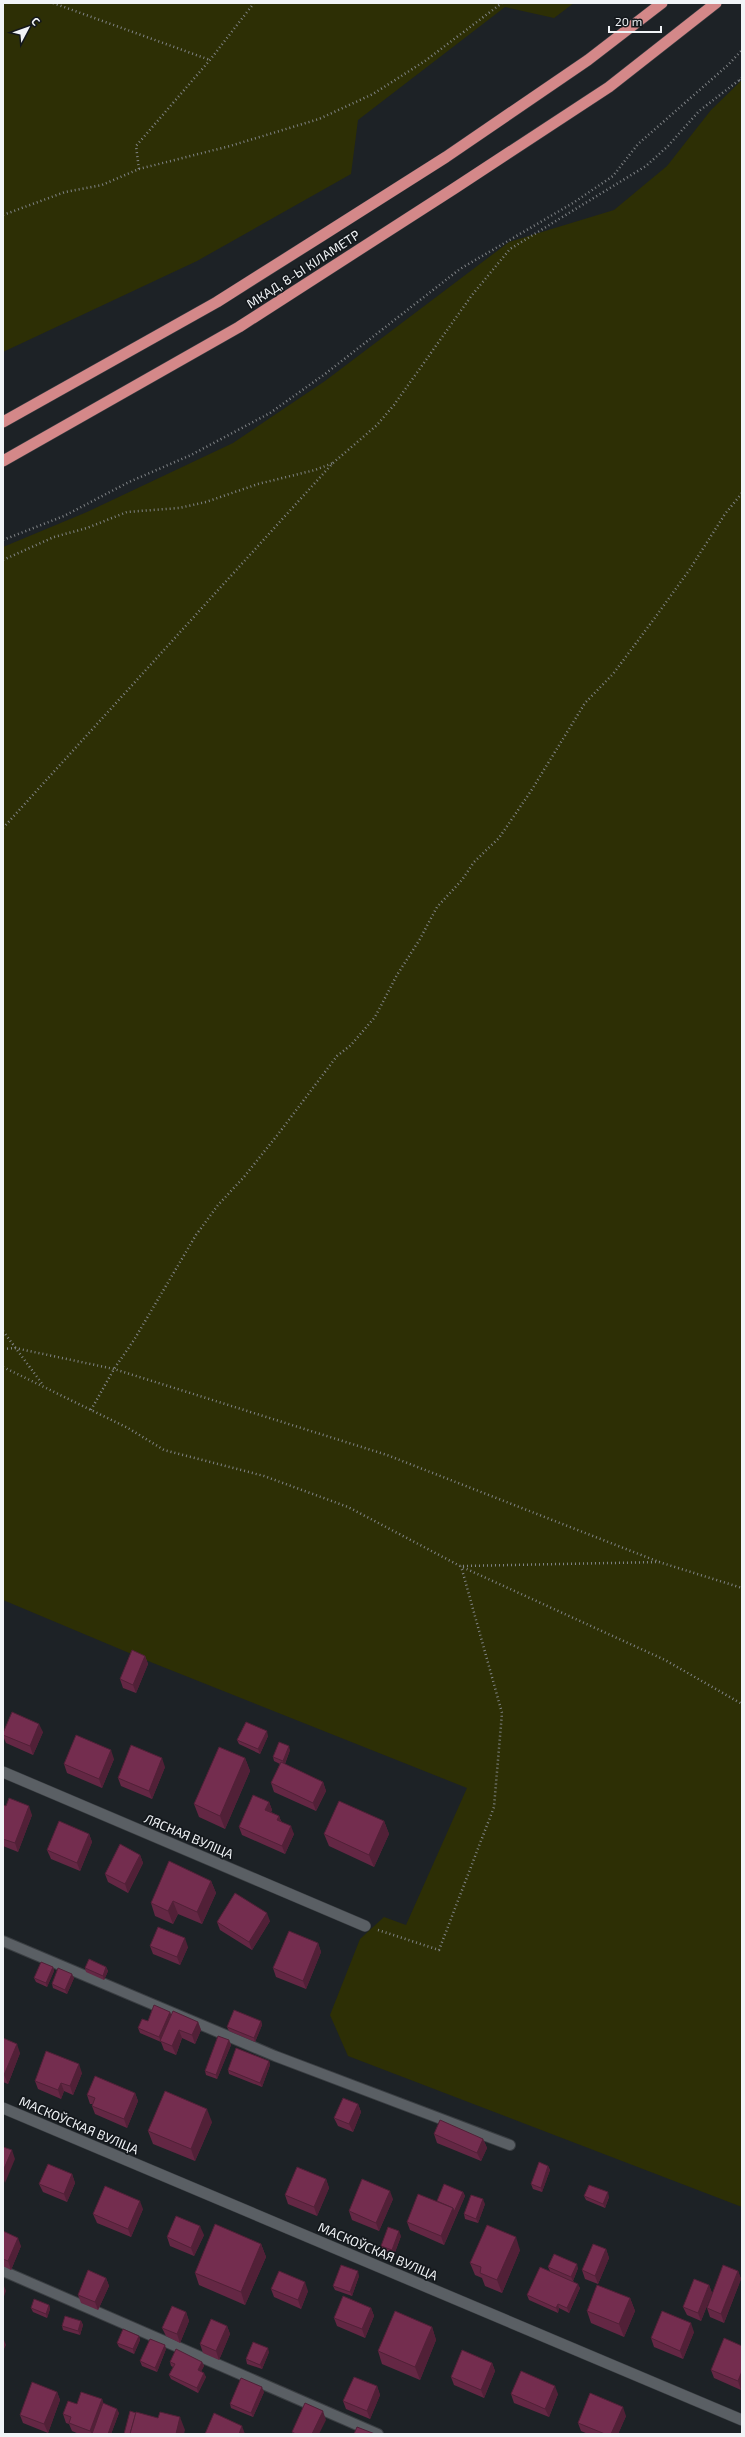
<svg xmlns="http://www.w3.org/2000/svg" width="745" height="2437" viewBox="0 0 745 2437" font-family="'Exo 2',sans-serif">
<rect width="100%" height="100%" fill="#1d2226"/>
<g fill="#2d2f05">
<polygon points="3,3 574,3 554,18 505,7 358,120 351,174 197,261 3,352"/>
<polygon points="742,80 742,2207 348,2056 330,2015 360,1939 384,1917 406,1925 467,1788 153,1663 3,1600 3,547 87,512 233,443 325,381 509,242 614,210 667,166 711,110"/>
</g>
<g fill="none" stroke-linecap="round" stroke-linejoin="round">
<defs>
<g id="service">
<polyline points="3,1941 275,2056 510,2145"/>
<polyline points="3,2271 378,2434"/>
</g>
<g id="minor">
<polyline points="3,1772 365,1926"/>
<polyline points="3,2108 742,2420"/>
</g>
<g id="trunk">
<polyline points="3,422 217,302 323,235 446,157 588,60 662,3"/>
<polyline points="3,461 239,327 455,188 609,87 716,3"/>
</g>
</defs>
<use href="#service" stroke="#3a3e42" stroke-width="12"/>
<use href="#minor" stroke="#3a3e42" stroke-width="12"/>
<use href="#trunk" stroke="#3a3e42" stroke-width="12"/>
<g stroke="#808487" stroke-width="2.5" stroke-dasharray="1 3" stroke-linecap="butt">
<polyline points="53,3 210,60"/>
<polyline points="739,80 742,83"/>
<polyline points="139,169 136,146 210,60 254,3"/>
<polyline points="3,215 65,192 102,185 139,169 230,146 319,119 373,94 425,61 502,3"/>
<polyline points="3,540 64,516 129,482 191,455 270,413 325,374 460,269 573,203 613,176 638,144 728,65 742,50"/>
<polyline points="3,560 54,537 87,528 127,512 179,508 206,502 258,484 315,470 333,463"/>
<polyline points="3,828 333,463 377,425 394,405 472,295 510,249 646,166 668,146 699,111 742,78"/>
<polyline points="3,1331 43,1385"/>
<polyline points="3,1349 15,1348 114,1369 387,1455 659,1562"/>
<polyline points="3,1367 128,1428 164,1450 264,1476 348,1507 460,1566 665,1660 742,1704"/>
<polyline points="91,1410 114,1369 134,1340 196,1235 218,1205 244,1177 279,1133 337,1056 351,1045 375,1017 397,975 420,939 437,907 462,880 474,862 499,838 531,791 585,703 613,674 654,619 690,569 725,514 742,493"/>
<polyline points="463,1566 659,1562 742,1588"/>
<polyline points="378,1930 439,1950 494,1807 502,1713 461,1566"/>
</g>
<use href="#service" stroke="#5a5f64" stroke-width="10"/>
<use href="#minor" stroke="#5a5f64" stroke-width="11"/>
<use href="#trunk" stroke="#d48889" stroke-width="11"/>
</g>
<g fill="#642744">
<polygon points="145,1656 148,1664 136,1693 123,1688 120,1679"/>
<polygon points="43,1732 33,1755 6,1743 3,1736 3,1733"/>
<polygon points="268,1736 260,1754 239,1744 237,1740"/>
<polygon points="290,1750 285,1764 323,1782 326,1791 316,1811 274,1792 271,1783 280,1764 274,1761 273,1757"/>
<polygon points="245,1758 250,1771 225,1829 199,1817 194,1804"/>
<polygon points="114,1759 102,1788 67,1773 64,1764"/>
<polygon points="165,1767 152,1799 121,1786 118,1778"/>
<polygon points="269,1802 272,1810 271,1812 279,1816 281,1821 294,1834 285,1854 242,1835 239,1827"/>
<polygon points="3,1805 32,1815 18,1852 3,1846"/>
<polygon points="384,1821 389,1834 374,1867 329,1846 324,1834"/>
<polygon points="89,1834 92,1842 80,1871 51,1859 47,1850"/>
<polygon points="140,1855 143,1863 128,1893 108,1882 105,1874"/>
<polygon points="211,1881 216,1893 202,1924 178,1914 173,1924 155,1916 151,1903"/>
<polygon points="270,1921 252,1950 220,1930 217,1922"/>
<polygon points="318,1943 321,1952 306,1989 276,1977 273,1968"/>
<polygon points="150,1946 188,1947 180,1965 153,1954"/>
<polygon points="53,1967 54,1971 47,1987 36,1982 34,1978"/>
<polygon points="106,1967 108,1971 104,1980 86,1972 85,1968"/>
<polygon points="74,1978 67,1994 53,1988 52,1984"/>
<polygon points="170,2012 171,2015 198,2022 201,2030 195,2044 182,2038 176,2055 164,2050 161,2042 140,2033 138,2028 148,2021"/>
<polygon points="261,2021 262,2025 255,2042 229,2031 227,2027"/>
<polygon points="3,2038 20,2053 8,2084 3,2082"/>
<polygon points="229,2040 231,2045 217,2079 206,2075 205,2071"/>
<polygon points="269,2061 270,2065 262,2087 229,2074 228,2070"/>
<polygon points="82,2073 73,2095 64,2091 61,2099 38,2089 35,2081"/>
<polygon points="135,2093 138,2101 127,2128 95,2114 92,2106 92,2104 90,2104 87,2095"/>
<polygon points="358,2104 361,2112 353,2132 338,2126 334,2118"/>
<polygon points="212,2122 195,2161 153,2144 148,2131"/>
<polygon points="434,2134 483,2139 487,2148 481,2161 437,2143"/>
<polygon points="548,2166 550,2170 542,2192 533,2189 531,2184"/>
<polygon points="72,2174 75,2183 67,2202 43,2192 39,2184"/>
<polygon points="326,2179 329,2188 317,2216 288,2204 285,2195"/>
<polygon points="463,2192 465,2196 444,2245 410,2230 407,2222 437,2201"/>
<polygon points="584,2196 609,2197 605,2208 586,2200"/>
<polygon points="393,2199 379,2231 352,2220 349,2211"/>
<polygon points="485,2204 478,2223 465,2219 464,2214"/>
<polygon points="143,2209 131,2237 97,2223 93,2214"/>
<polygon points="3,2231 21,2246 11,2270 3,2266"/>
<polygon points="204,2235 194,2256 170,2246 167,2237"/>
<polygon points="401,2236 394,2255 382,2251 381,2246"/>
<polygon points="261,2244 266,2257 245,2305 199,2285 195,2273"/>
<polygon points="606,2249 609,2258 598,2284 585,2279 582,2270"/>
<polygon points="520,2250 502,2293 485,2286 482,2278 475,2275 470,2263"/>
<polygon points="548,2267 578,2268 573,2281 580,2288 569,2313 559,2308 558,2313 529,2300 527,2295 550,2271"/>
<polygon points="738,2271 741,2279 724,2323 710,2317 707,2308"/>
<polygon points="359,2276 352,2296 335,2290 333,2286"/>
<polygon points="106,2278 109,2286 98,2310 81,2303 78,2295"/>
<polygon points="709,2285 712,2293 701,2321 687,2315 683,2307"/>
<polygon points="271,2289 308,2291 301,2309 274,2297"/>
<polygon points="630,2298 635,2311 624,2337 591,2323 587,2311"/>
<polygon points="49,2305 50,2309 47,2318 33,2312 31,2308"/>
<polygon points="371,2308 374,2316 365,2338 337,2326 334,2318"/>
<polygon points="186,2312 189,2321 180,2343 166,2336 162,2328"/>
<polygon points="81,2321 83,2325 80,2335 63,2330 62,2326"/>
<polygon points="227,2326 230,2334 219,2360 203,2353 200,2344"/>
<polygon points="432,2327 436,2340 420,2380 382,2364 378,2351"/>
<polygon points="694,2332 683,2359 654,2347 651,2338"/>
<polygon points="139,2336 140,2340 134,2354 119,2347 117,2343"/>
<polygon points="742,2346 741,2390 714,2378 711,2370"/>
<polygon points="166,2349 157,2372 142,2366 140,2361"/>
<polygon points="269,2352 262,2369 247,2364 246,2359"/>
<polygon points="170,2362 202,2362 204,2366 201,2371 206,2377 198,2393 171,2379 169,2375 173,2367 171,2366"/>
<polygon points="492,2363 495,2371 484,2398 454,2385 451,2377"/>
<polygon points="377,2386 380,2395 370,2419 346,2409 343,2401"/>
<polygon points="57,2392 60,2400 48,2433 23,2423 20,2415"/>
<polygon points="264,2392 253,2417 231,2408 230,2404"/>
<polygon points="511,2394 558,2394 549,2417 514,2403"/>
<polygon points="102,2399 103,2403 119,2413 111,2434 79,2434 72,2431 69,2424 66,2423 63,2414 77,2404"/>
<polygon points="626,2416 618,2434 588,2434 581,2431 578,2423"/>
</g>
<g fill="#512037">
<polygon points="145,1656 148,1664 136,1693 133,1685"/>
<polygon points="39,1724 43,1732 33,1755 30,1746"/>
<polygon points="267,1731 268,1736 260,1754 258,1749"/>
<polygon points="289,1746 290,1750 284,1766 283,1761"/>
<polygon points="111,1750 114,1759 102,1788 99,1779"/>
<polygon points="162,1758 165,1767 152,1799 149,1791"/>
<polygon points="245,1758 250,1771 225,1829 220,1816"/>
<polygon points="323,1782 326,1791 316,1811 313,1803"/>
<polygon points="269,1802 272,1810 268,1818 265,1810"/>
<polygon points="29,1806 32,1815 18,1852 15,1843"/>
<polygon points="279,1816 282,1824 277,1820"/>
<polygon points="384,1821 389,1834 374,1867 369,1855"/>
<polygon points="291,1826 294,1834 285,1854 282,1846"/>
<polygon points="89,1834 92,1842 80,1871 77,1863"/>
<polygon points="140,1855 143,1863 128,1893 125,1884"/>
<polygon points="211,1881 216,1893 202,1924 197,1912"/>
<polygon points="173,1901 178,1914 173,1924 168,1911"/>
<polygon points="267,1913 270,1921 252,1950 249,1942"/>
<polygon points="185,1938 188,1947 180,1965 177,1957"/>
<polygon points="318,1943 321,1952 306,1989 303,1981"/>
<polygon points="53,1967 54,1971 47,1987 46,1983"/>
<polygon points="106,1967 108,1971 104,1980 103,1976"/>
<polygon points="72,1974 74,1978 67,1994 65,1990"/>
<polygon points="170,2012 172,2016 161,2042 159,2037"/>
<polygon points="261,2021 262,2025 255,2042 254,2038"/>
<polygon points="198,2022 201,2030 195,2044 192,2035"/>
<polygon points="179,2030 182,2038 176,2055 172,2046"/>
<polygon points="229,2040 231,2045 217,2079 216,2075"/>
<polygon points="17,2044 20,2053 8,2084 4,2075"/>
<polygon points="269,2061 270,2065 262,2087 260,2083"/>
<polygon points="79,2064 82,2073 73,2095 70,2086"/>
<polygon points="61,2083 64,2091 61,2099 58,2090"/>
<polygon points="135,2093 138,2101 127,2128 124,2119"/>
<polygon points="358,2104 361,2112 353,2132 349,2124"/>
<polygon points="207,2109 212,2122 195,2161 191,2149"/>
<polygon points="483,2139 487,2148 481,2161 477,2153"/>
<polygon points="12,2150 15,2159 5,2183 3,2177 3,2171"/>
<polygon points="548,2166 550,2170 542,2192 541,2188"/>
<polygon points="72,2174 75,2183 67,2202 64,2194"/>
<polygon points="326,2179 329,2188 317,2216 314,2207"/>
<polygon points="390,2191 393,2199 379,2231 376,2223"/>
<polygon points="463,2192 465,2196 444,2245 441,2236 453,2208"/>
<polygon points="608,2192 609,2197 605,2208 603,2204"/>
<polygon points="483,2199 485,2204 478,2223 476,2219"/>
<polygon points="140,2201 143,2209 131,2237 128,2229"/>
<polygon points="200,2226 204,2235 194,2256 191,2248"/>
<polygon points="399,2231 401,2236 394,2255 392,2250"/>
<polygon points="516,2237 520,2250 502,2293 497,2280"/>
<polygon points="18,2238 21,2246 11,2270 8,2261"/>
<polygon points="261,2244 266,2257 245,2305 241,2292"/>
<polygon points="606,2249 609,2258 598,2284 595,2276"/>
<polygon points="577,2264 578,2268 573,2281 571,2277"/>
<polygon points="358,2271 359,2276 352,2296 350,2292"/>
<polygon points="738,2271 741,2279 724,2323 721,2314"/>
<polygon points="106,2278 109,2286 98,2310 95,2302"/>
<polygon points="305,2282 308,2291 301,2309 298,2300"/>
<polygon points="578,2284 580,2288 569,2313 567,2308"/>
<polygon points="709,2285 712,2293 701,2321 698,2313"/>
<polygon points="4,2286 6,2291 3,2299 3,2290"/>
<polygon points="630,2298 635,2311 624,2337 619,2324"/>
<polygon points="558,2304 559,2308 558,2313 556,2308"/>
<polygon points="49,2305 50,2309 47,2318 46,2314"/>
<polygon points="371,2308 374,2316 365,2338 362,2329"/>
<polygon points="186,2312 189,2321 180,2343 177,2334"/>
<polygon points="81,2321 83,2325 80,2335 78,2331"/>
<polygon points="691,2323 694,2332 683,2359 680,2351"/>
<polygon points="227,2326 230,2334 219,2360 216,2351"/>
<polygon points="432,2327 436,2340 420,2380 415,2367"/>
<polygon points="139,2336 140,2340 134,2354 133,2349"/>
<polygon points="4,2340 6,2345 3,2351 3,2343"/>
<polygon points="165,2345 166,2349 157,2372 155,2368"/>
<polygon points="268,2348 269,2352 262,2369 260,2365"/>
<polygon points="202,2362 204,2366 200,2374 198,2370"/>
<polygon points="492,2363 495,2371 484,2398 481,2390"/>
<polygon points="742,2371 742,2387 741,2390 738,2381"/>
<polygon points="204,2373 206,2377 198,2393 197,2388"/>
<polygon points="377,2386 380,2395 370,2419 367,2411"/>
<polygon points="555,2386 558,2394 549,2417 545,2409"/>
<polygon points="262,2387 264,2392 253,2417 251,2413"/>
<polygon points="57,2392 60,2400 48,2433 44,2424"/>
<polygon points="102,2399 105,2408 95,2434 92,2434 90,2431"/>
<polygon points="623,2407 626,2416 618,2434 611,2434"/>
<polygon points="117,2409 119,2413 111,2434 108,2434"/>
<polygon points="323,2411 326,2420 319,2434 312,2434"/>
<polygon points="180,2417 185,2430 184,2434 176,2434"/>
<polygon points="242,2426 245,2434 239,2434"/>
</g>
<g fill="#742d4f" stroke="#512037">
<polygon points="132,1650 145,1656 133,1685 120,1679"/>
<polygon points="12,1712 39,1724 30,1746 3,1735 3,1733"/>
<polygon points="246,1722 267,1731 258,1749 237,1740"/>
<polygon points="76,1735 111,1750 99,1779 64,1764"/>
<polygon points="279,1742 289,1746 283,1761 273,1757"/>
<polygon points="131,1745 162,1758 149,1791 118,1778"/>
<polygon points="219,1747 245,1758 220,1816 194,1804"/>
<polygon points="281,1762 323,1782 313,1803 271,1783"/>
<polygon points="253,1795 269,1802 265,1810 279,1816 277,1820 291,1826 282,1846 239,1827"/>
<polygon points="9,1798 29,1806 15,1843 3,1839 3,1805 6,1806"/>
<polygon points="339,1801 384,1821 369,1855 324,1834"/>
<polygon points="59,1821 89,1834 77,1863 47,1850"/>
<polygon points="120,1844 140,1855 125,1884 105,1874"/>
<polygon points="169,1861 211,1881 197,1912 173,1901 168,1911 151,1903"/>
<polygon points="235,1893 267,1913 249,1942 217,1922"/>
<polygon points="158,1927 185,1938 177,1957 150,1946"/>
<polygon points="289,1931 318,1943 303,1981 273,1968"/>
<polygon points="89,1959 106,1967 103,1976 85,1968"/>
<polygon points="41,1962 53,1967 46,1983 34,1978"/>
<polygon points="58,1968 72,1974 65,1990 52,1984"/>
<polygon points="154,2005 170,2012 159,2037 138,2028 142,2019 148,2021"/>
<polygon points="234,2010 261,2021 254,2038 227,2027"/>
<polygon points="173,2011 198,2022 192,2035 179,2030 172,2046 160,2041"/>
<polygon points="218,2036 229,2040 216,2075 205,2071"/>
<polygon points="3,2038 17,2044 4,2075 3,2074"/>
<polygon points="236,2048 269,2061 260,2083 228,2070"/>
<polygon points="46,2051 79,2064 70,2086 61,2083 58,2090 35,2081"/>
<polygon points="95,2076 135,2093 124,2119 92,2106 95,2098 87,2095"/>
<polygon points="165,2091 207,2109 191,2149 148,2131"/>
<polygon points="343,2098 358,2104 349,2124 334,2118"/>
<polygon points="440,2120 483,2139 477,2153 434,2134"/>
<polygon points="3,2147 12,2150 3,2171"/>
<polygon points="539,2162 548,2166 541,2188 531,2184"/>
<polygon points="48,2164 72,2174 64,2194 39,2184"/>
<polygon points="297,2167 326,2179 314,2207 285,2195"/>
<polygon points="362,2179 390,2191 376,2223 349,2211"/>
<polygon points="444,2184 463,2192 454,2212 453,2208 437,2201"/>
<polygon points="589,2185 608,2192 603,2204 584,2196"/>
<polygon points="105,2186 140,2201 128,2229 93,2214"/>
<polygon points="418,2194 453,2208 441,2236 407,2222"/>
<polygon points="471,2195 483,2199 476,2219 464,2214"/>
<polygon points="176,2216 200,2226 191,2248 167,2237"/>
<polygon points="215,2224 261,2244 241,2292 195,2273"/>
<polygon points="487,2225 516,2237 497,2280 480,2273 481,2267 470,2263"/>
<polygon points="388,2227 399,2231 392,2250 381,2246"/>
<polygon points="3,2231 18,2238 8,2261 3,2259"/>
<polygon points="593,2244 606,2249 595,2276 582,2270"/>
<polygon points="554,2254 577,2264 571,2277 548,2267"/>
<polygon points="341,2265 358,2271 350,2292 333,2286"/>
<polygon points="723,2265 738,2271 721,2314 707,2308"/>
<polygon points="540,2267 578,2284 567,2308 558,2304 556,2308 527,2295"/>
<polygon points="88,2270 106,2278 95,2302 78,2295"/>
<polygon points="279,2271 305,2282 298,2300 271,2289"/>
<polygon points="694,2279 709,2285 698,2313 683,2307"/>
<polygon points="597,2285 630,2298 619,2324 587,2311"/>
<polygon points="343,2296 371,2308 362,2329 334,2318"/>
<polygon points="34,2299 49,2305 46,2314 31,2308"/>
<polygon points="172,2306 186,2312 177,2334 162,2328"/>
<polygon points="395,2311 432,2327 415,2367 378,2351"/>
<polygon points="662,2311 691,2323 680,2351 651,2338"/>
<polygon points="65,2316 81,2321 78,2331 62,2326"/>
<polygon points="211,2319 227,2326 216,2351 200,2344"/>
<polygon points="123,2329 139,2336 133,2349 117,2343"/>
<polygon points="724,2338 742,2346 742,2371 738,2381 711,2370"/>
<polygon points="150,2339 165,2345 155,2368 140,2361"/>
<polygon points="253,2342 268,2348 260,2365 246,2359"/>
<polygon points="176,2349 202,2362 198,2370 204,2373 197,2388 169,2375 175,2364 170,2362"/>
<polygon points="462,2350 492,2363 481,2390 451,2377"/>
<polygon points="521,2371 555,2386 545,2409 511,2394"/>
<polygon points="354,2377 377,2386 367,2411 343,2401"/>
<polygon points="241,2378 262,2387 251,2413 230,2404"/>
<polygon points="32,2382 57,2392 44,2424 20,2415"/>
<polygon points="81,2392 102,2399 90,2431 69,2423 71,2417 63,2414 68,2401 77,2404"/>
<polygon points="590,2393 623,2407 611,2434 605,2434 578,2423"/>
<polygon points="103,2403 117,2409 108,2434 92,2434"/>
<polygon points="305,2403 323,2411 312,2434 296,2434 292,2432"/>
<polygon points="130,2411 136,2413 130,2434 124,2434"/>
<polygon points="136,2412 158,2418 160,2412 180,2417 176,2434 130,2434"/>
<polygon points="214,2413 242,2426 239,2434 205,2434"/>
<polygon points="357,2427 375,2434 354,2434"/>
</g>
<g text-anchor="middle" dominant-baseline="central" stroke-width="3.5" stroke-linejoin="round" paint-order="stroke">
<g font-size="13" fill="#f1f4f7" stroke="#14181c">
<text transform="translate(303 269) rotate(-33)">МКАД, 8-Ы КІЛАМЕТР</text>
<text transform="translate(189 1836) rotate(23)">ЛЯСНАЯ ВУЛІЦА</text>
<text transform="translate(79 2125) rotate(23)">МАСКОЎСКАЯ ВУЛІЦА</text>
<text transform="translate(378 2251) rotate(23)">МАСКОЎСКАЯ ВУЛІЦА</text>
</g>
</g>
<rect width="745" height="2437" fill="none" stroke="#f1f4f7" stroke-width="8"/>
<g transform="translate(28 28) rotate(49)" stroke="#14181c" stroke-width="3" paint-order="stroke">
<path d="M0-3L7 15L0 10L-7 15Z" fill="#f1f4f7"/>
<text y="-6" font-size="11" font-weight="bold" text-anchor="middle" fill="#f1f4f7">С</text>
</g>
<path d="M609 26v6h52v-6" fill="none" stroke="#f1f4f7" stroke-width="2"/>
<text x="615" y="26" font-size="12" fill="#f1f4f7" stroke="#14181c" stroke-width="3" paint-order="stroke">20 m</text>
</svg>
